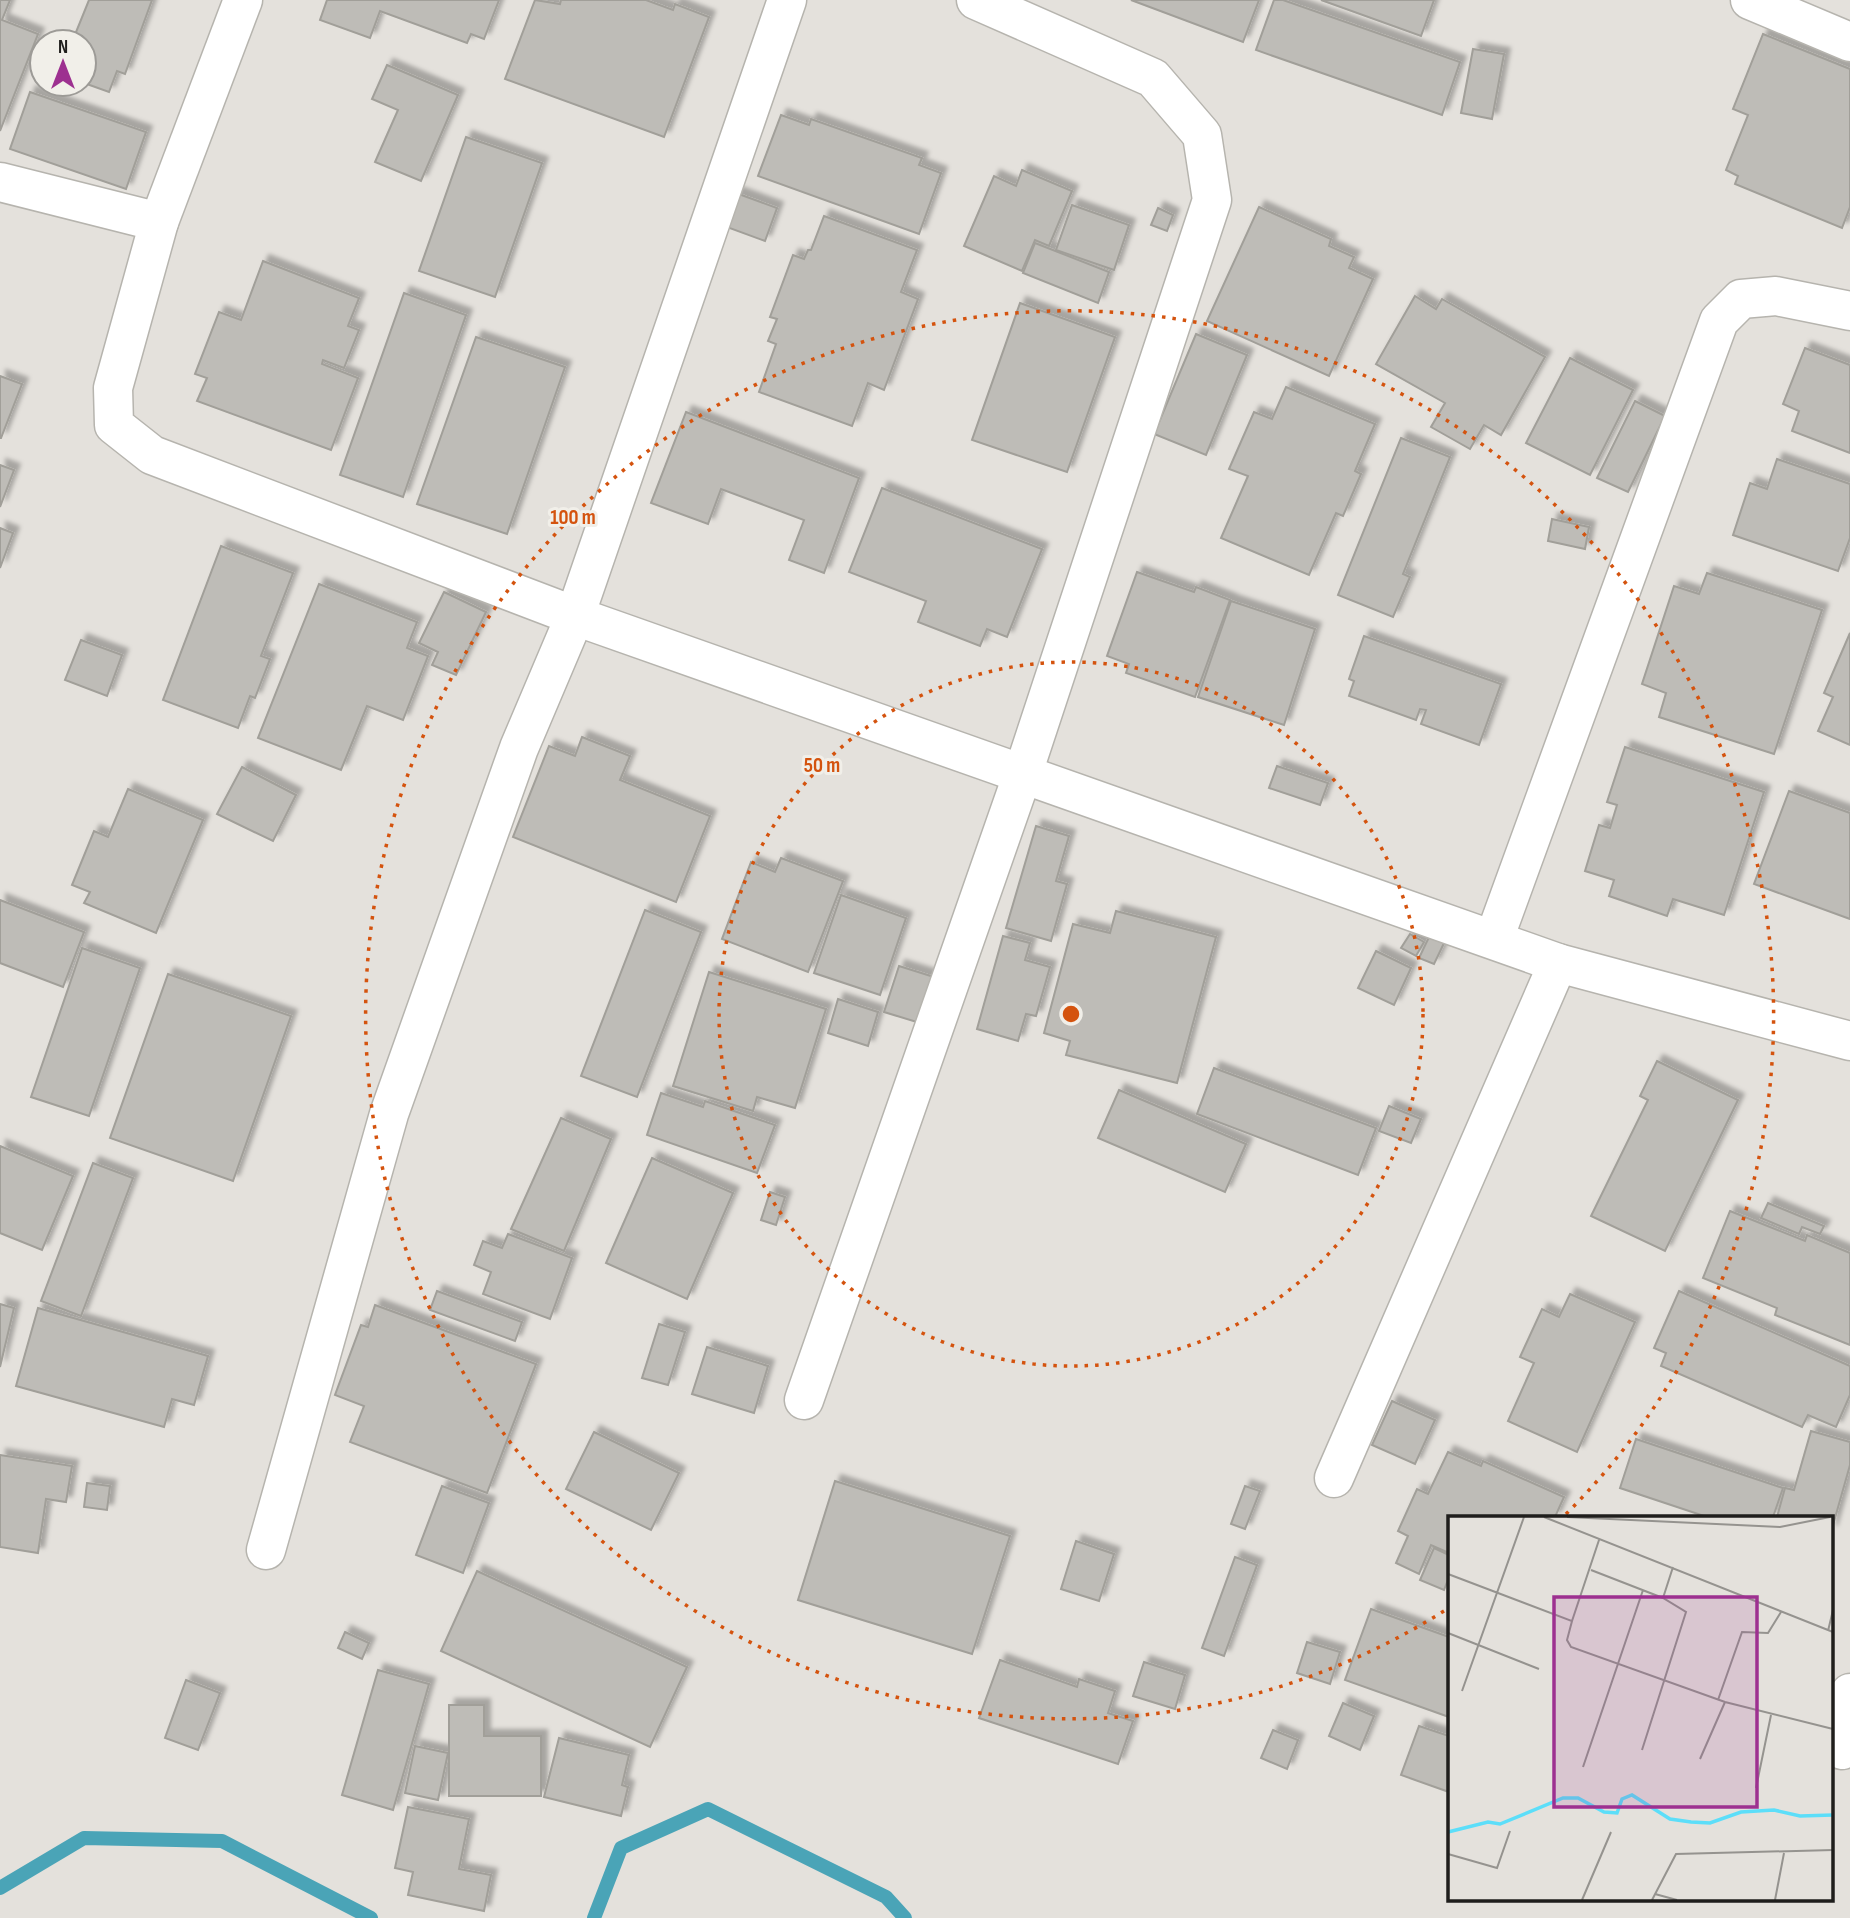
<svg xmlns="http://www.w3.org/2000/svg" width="1850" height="1918" viewBox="0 0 1850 1918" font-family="'Sofia Sans Condensed',sans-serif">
<defs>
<filter id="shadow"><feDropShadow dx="6" dy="-6" stdDeviation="2" flood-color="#0004"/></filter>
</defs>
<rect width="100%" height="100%" fill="#e4e1dc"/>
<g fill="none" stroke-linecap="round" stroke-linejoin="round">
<g stroke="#4aa4b7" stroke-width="14">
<polyline points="0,1888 84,1838 222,1841 371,1918"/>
<polyline points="594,1918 621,1848 708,1809 886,1897 905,1918"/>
</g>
</g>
<g fill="#bebcb7" stroke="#a19f99" stroke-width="2" filter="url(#shadow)">
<polygon points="0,0 10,0 2,20 38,34 0,131"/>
<polygon points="89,0 152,0 125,74 117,71 109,92 84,83 84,42 72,42"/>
<polygon points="327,0 499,0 484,39 471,34 467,43 380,11 370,38 320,20"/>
<polygon points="535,0 560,4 561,0 646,0 673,10 675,4 709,17 664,137 505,79"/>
<polygon points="1131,0 1259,0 1243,42"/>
<polygon points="1274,0 1283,0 1460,62 1442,115 1256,50"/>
<polygon points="1321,0 1434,0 1421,36"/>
<polygon points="1763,34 1850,69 1850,207 1842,228 1735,184 1738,176 1726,170 1748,115 1733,109"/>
<polygon points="1473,49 1504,54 1492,119 1461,113"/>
<polygon points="387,65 458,95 421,181 375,162 398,110 372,99"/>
<polygon points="30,92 146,132 126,189 10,149"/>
<polygon points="781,115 809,125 811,119 922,158 919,165 941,173 919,234 758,176"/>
<polygon points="466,137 542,163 495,297 419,271"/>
<polygon points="1022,170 1072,191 1049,246 1035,240 1022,271 964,246 994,176 1016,186"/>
<polygon points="736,193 777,208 765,241 724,226"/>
<polygon points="1072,205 1129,225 1114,270 1056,250"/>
<polygon points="1259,207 1331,239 1329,246 1354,257 1349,268 1373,279 1329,376 1207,321"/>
<polygon points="1158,208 1173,215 1167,231 1151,225"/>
<polygon points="824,216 917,250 901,292 918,299 884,390 868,383 852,426 759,392 776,344 768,341 777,319 770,317 793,255 804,259 808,250 811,250"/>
<polygon points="1035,243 1109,272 1098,303 1023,273"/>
<polygon points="263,261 359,298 348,326 359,330 344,368 323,360 322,364 358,378 331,450 197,401 207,378 195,374 219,312 241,320"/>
<polygon points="404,293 466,315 403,497 340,475"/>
<polygon points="1415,296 1436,309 1442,299 1545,357 1501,435 1484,425 1470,449 1431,427 1445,403 1376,364"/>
<polygon points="1020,303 1115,337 1067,472 972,440"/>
<polygon points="1196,334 1247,355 1206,455 1154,434"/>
<polygon points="476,337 565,367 507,534 417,504"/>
<polygon points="1805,348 1850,365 1850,453 1792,431 1799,411 1783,404"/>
<polygon points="1570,358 1633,390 1590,475 1526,443"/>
<polygon points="0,376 22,384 1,438 0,438"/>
<polygon points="1286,387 1375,424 1355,471 1361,474 1343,516 1336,513 1309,575 1221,538 1248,476 1229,469 1254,412 1272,419"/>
<polygon points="1635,401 1665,416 1628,492 1597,478"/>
<polygon points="686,412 859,478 824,573 789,560 804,520 721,489 708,524 651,503"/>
<polygon points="1401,438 1450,457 1403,574 1410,577 1393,617 1338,595"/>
<polygon points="1777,459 1850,484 1850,538 1838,571 1733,535 1750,483 1767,489"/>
<polygon points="0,465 14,470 0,507"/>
<polygon points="882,488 1042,549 1007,637 987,629 980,646 918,622 926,601 849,572"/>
<polygon points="1552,519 1589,527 1585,549 1548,541"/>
<polygon points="0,528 13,533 0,568"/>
<polygon points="221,546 293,573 261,656 270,659 255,698 250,696 238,728 163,700"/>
<polygon points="1137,572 1194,592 1196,587 1230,600 1195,697 1126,673 1129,664 1107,656"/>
<polygon points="1707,573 1822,610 1774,754 1659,717 1666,693 1642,684 1674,586 1699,594"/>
<polygon points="319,584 417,622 407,648 428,656 403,720 367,706 341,770 258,738"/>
<polygon points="444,592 486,612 456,675 432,665 438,652 419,643"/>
<polygon points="1231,601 1315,629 1284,725 1198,697"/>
<polygon points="1850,633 1850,745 1818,731 1833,697 1824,693"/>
<polygon points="1364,636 1501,684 1479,745 1421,724 1426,710 1420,709 1416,720 1349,696 1354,681 1349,679"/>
<polygon points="81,640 122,655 107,696 65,680"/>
<polygon points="582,737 630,756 620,780 710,816 676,902 513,837 549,746 575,756"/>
<polygon points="1625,747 1764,792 1724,915 1673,899 1667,916 1609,896 1614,880 1585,871 1599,825 1610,828 1617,805 1607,802"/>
<polygon points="1277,766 1328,783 1320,805 1269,788"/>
<polygon points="242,767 296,795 273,841 217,814"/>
<polygon points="128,789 203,820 156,933 84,903 90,892 72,885 94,831 108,837"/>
<polygon points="1789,791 1850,813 1850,919 1754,884"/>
<polygon points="1036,826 1069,836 1056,881 1067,884 1051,941 1006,928"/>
<polygon points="781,858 843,881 808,972 722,939 751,862 775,872"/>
<polygon points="841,895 906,918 880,995 814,973"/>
<polygon points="0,900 84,932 63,987 0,963"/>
<polygon points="645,910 701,932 637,1097 581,1076"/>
<polygon points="1116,911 1216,937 1177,1083 1066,1055 1070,1041 1044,1033 1073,924 1110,933"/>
<polygon points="1410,934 1424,942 1416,956 1401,948"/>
<polygon points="1430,935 1445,941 1434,964 1419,958"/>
<polygon points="1003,936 1030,943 1025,960 1050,967 1036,1016 1026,1014 1018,1041 977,1029"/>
<polygon points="82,948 140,968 89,1116 31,1097"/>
<polygon points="1376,951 1411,968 1394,1005 1358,988"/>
<polygon points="899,966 934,977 920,1023 884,1012"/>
<polygon points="709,972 826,1009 795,1108 757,1097 753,1111 673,1086"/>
<polygon points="168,974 291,1016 233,1181 110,1138"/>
<polygon points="838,999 878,1012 868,1046 828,1033"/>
<polygon points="1657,1061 1738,1100 1665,1251 1591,1216 1648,1100 1640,1096"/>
<polygon points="1214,1068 1376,1128 1358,1175 1197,1114"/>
<polygon points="1119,1090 1246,1144 1225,1192 1098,1138"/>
<polygon points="661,1093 703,1107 705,1101 775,1125 757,1173 647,1135"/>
<polygon points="1389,1106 1421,1119 1411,1143 1379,1131"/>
<polygon points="561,1118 611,1139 564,1251 511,1229"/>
<polygon points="0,1146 73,1176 42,1250 0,1233"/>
<polygon points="652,1158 733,1193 687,1299 606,1263"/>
<polygon points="93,1163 133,1178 81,1316 41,1301"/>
<polygon points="770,1192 785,1197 776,1225 761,1220"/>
<polygon points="1768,1203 1824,1226 1820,1234 1802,1227 1799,1234 1761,1218"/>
<polygon points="1730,1211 1805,1241 1807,1235 1850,1253 1850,1345 1775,1315 1777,1308 1703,1278"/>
<polygon points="508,1234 572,1258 550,1319 483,1294 491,1272 474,1265 483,1241 502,1248"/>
<polygon points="437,1291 522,1322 515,1341 430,1310"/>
<polygon points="1679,1291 1850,1366 1850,1395 1836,1427 1808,1415 1802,1427 1661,1366 1666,1353 1654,1348"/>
<polygon points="1570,1294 1635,1322 1577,1452 1508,1421 1534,1363 1520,1357 1542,1309 1559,1317"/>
<polygon points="0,1304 14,1308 0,1367"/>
<polygon points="375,1305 536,1364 487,1493 350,1442 364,1406 335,1395 361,1325 368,1327"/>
<polygon points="38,1308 208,1356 194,1405 172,1399 164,1427 16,1386"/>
<polygon points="659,1324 685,1332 668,1385 642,1378"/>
<polygon points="707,1347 768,1366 754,1413 692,1394"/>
<polygon points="1392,1401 1435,1420 1415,1464 1372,1445"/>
<polygon points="1811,1431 1850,1442 1850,1465 1831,1532 1831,1517 1777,1517 1785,1488 1794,1490"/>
<polygon points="594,1432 679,1473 651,1530 566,1489"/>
<polygon points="1636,1439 1783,1488 1773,1517 1707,1517 1620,1488"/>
<polygon points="1448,1452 1481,1466 1483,1461 1564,1497 1555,1517 1449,1517 1449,1553 1431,1545 1419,1574 1396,1563 1408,1536 1398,1531 1417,1489 1428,1494"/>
<polygon points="0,1455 72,1466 66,1502 46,1499 38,1553 0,1547"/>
<polygon points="835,1481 1010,1536 972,1654 798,1600"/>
<polygon points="87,1483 110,1486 107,1510 84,1507"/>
<polygon points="442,1486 489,1503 463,1573 416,1555"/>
<polygon points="1245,1486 1260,1491 1245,1529 1231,1524"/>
<polygon points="1076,1541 1114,1554 1099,1601 1061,1589"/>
<polygon points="1434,1548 1449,1555 1449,1577 1444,1590 1420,1580"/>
<polygon points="1235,1557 1257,1565 1224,1656 1202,1648"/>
<polygon points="477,1571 687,1667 650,1747 441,1651"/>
<polygon points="1371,1609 1449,1637 1449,1717 1345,1680"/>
<polygon points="345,1632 369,1643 362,1659 338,1648"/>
<polygon points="1307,1642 1340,1652 1330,1684 1297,1673"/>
<polygon points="1000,1660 1077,1687 1079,1679 1115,1691 1108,1713 1133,1721 1118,1764 979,1718"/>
<polygon points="1144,1662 1185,1675 1175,1709 1133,1696"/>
<polygon points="378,1670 429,1684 393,1810 342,1795"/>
<polygon points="186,1680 220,1693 198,1750 165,1738"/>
<polygon points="1343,1703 1374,1716 1360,1750 1329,1736"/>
<polygon points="449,1705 484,1705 484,1736 541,1736 541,1796 449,1796"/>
<polygon points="1419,1726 1449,1736 1449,1792 1401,1775"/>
<polygon points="1273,1730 1298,1740 1287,1769 1261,1758"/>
<polygon points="559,1738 629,1755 622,1785 628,1787 621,1816 544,1797"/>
<polygon points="415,1746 448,1753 438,1800 405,1793"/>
<polygon points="408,1807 469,1819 459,1869 491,1875 484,1911 408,1895 413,1872 395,1868"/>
</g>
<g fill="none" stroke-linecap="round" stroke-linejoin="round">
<defs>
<g id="minor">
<polyline points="1750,0 1850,42"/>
<polyline points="0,182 159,222 113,388 114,425 152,455 575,616 1558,963 1850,1041"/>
<polyline points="159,222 243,0"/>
<polyline points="1494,939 1719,321 1741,299 1776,296 1850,311"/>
<polyline points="804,1400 1022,776 1212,200 1202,135 1153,78 976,0"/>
<polyline points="1334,1478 1558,963"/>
<polyline points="266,1550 389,1114 519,748 575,616 787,0"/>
<polyline points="1842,1750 1850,1693"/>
</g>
</defs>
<use href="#minor" stroke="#b6b4ae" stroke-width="41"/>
<use href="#minor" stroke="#fff" stroke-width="38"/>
</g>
<g fill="none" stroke="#d4530e" stroke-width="3.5" stroke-dasharray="3.5 7">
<circle cx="1071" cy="1014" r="352"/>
<path d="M1444 1611A704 704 0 1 1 1564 1516"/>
</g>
<g transform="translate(1448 1516)">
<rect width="385" height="385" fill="#e4e1dc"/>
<path fill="none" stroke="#5cdef9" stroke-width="3.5" d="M0,316L40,306L52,308L115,282H130L156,296L169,297L174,283L184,279L222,303L243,306L262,307L293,296L326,294L352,300L385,299"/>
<path fill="none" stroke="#95938f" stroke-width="2" d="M96,1L385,116M119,1L332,11L382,1M143,54L215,82L238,96L194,234M0,58L124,105L119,124L123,131L277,186L385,213M215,82L225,51M124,105L151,24M380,115L385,94M0,117L91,153M14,175L76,1M270,184L294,116L320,117L333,96M252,243L277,186M135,251L195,74M308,272L323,199M0,338L49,352L62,315M207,378L229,384M134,384L163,316M204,384L228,338L385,334M327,384L336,337"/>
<path fill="#9d3090" fill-opacity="0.15" stroke="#9d3090" stroke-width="3.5" d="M106,81H309V291H106Z"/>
<rect width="385" height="385" fill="none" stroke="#1f1e1c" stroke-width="3.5"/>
</g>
<circle cx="1071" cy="1014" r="10" fill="#d4530e" stroke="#f1efe9" stroke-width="3.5"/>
<g font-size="21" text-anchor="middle" font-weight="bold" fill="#d4530e" stroke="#f1efe9" stroke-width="6" stroke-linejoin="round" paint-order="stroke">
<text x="573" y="524">100 m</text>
<text x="822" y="772">50 m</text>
</g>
<g transform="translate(63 63)"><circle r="33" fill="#f1efe9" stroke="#9d9b97" stroke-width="2"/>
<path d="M0-5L12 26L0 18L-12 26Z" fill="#9d3090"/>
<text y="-10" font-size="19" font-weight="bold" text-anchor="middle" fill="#1f1e1c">N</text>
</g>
</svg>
